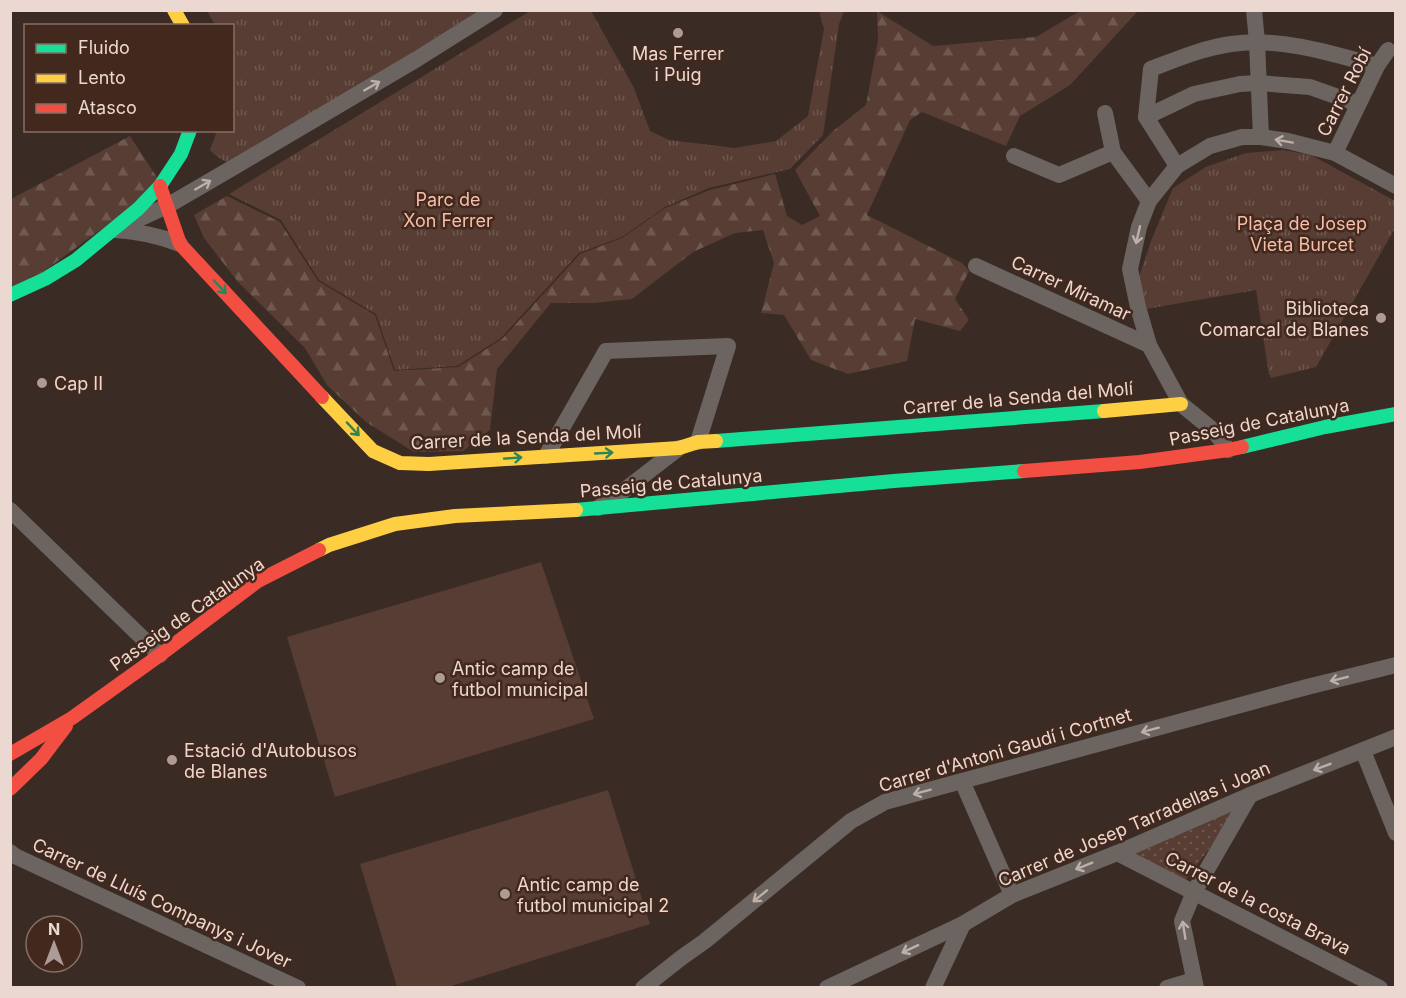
<svg xmlns="http://www.w3.org/2000/svg" width="1406" height="998" viewBox="0 0 1406 998" font-family="Inter,sans-serif">
<defs>
<pattern id="grass-dots" width="8" height="8" patternUnits="userSpaceOnUse" patternTransform="scale(1.5)"><rect width="8" height="8" fill="#573d33"/><path d="M2 2h.1M6 6h.1" fill="none" stroke="#6f5850" stroke-width="1.8" stroke-linecap="round"/></pattern>
<pattern id="forest-firs" width="22" height="20" patternUnits="userSpaceOnUse" patternTransform="scale(1.5)"><rect width="22" height="20" fill="#573d33"/><path d="M5 1l3.5 6h-7zM16 11l3.5 6h-7z" fill="#6f5850"/></pattern>
<pattern id="park-tufts" width="24" height="20" patternUnits="userSpaceOnUse" patternTransform="scale(1.5)"><rect width="24" height="20" fill="#573d33"/><path d="M3 7l-1-3M5 7V3M7 7l1-3M15 17l-1-3M17 17v-4M19 17l1-3" fill="none" stroke="#6f5850"/></pattern>
</defs>
<rect width="100%" height="100%" fill="#3a2c25"/>
<polygon fill="url(#grass-dots)" points="1242,805 1182,885 1124,853"/>
<g fill="url(#forest-firs)">
<polygon points="877,11 933,46 1036,37 1080,11 1138,11 1070,85 1020,116 1006,146 922,112 910,120 867,215 962,263 969,271 955,299 969,320 960,331 915,319 907,361 848,374 811,360 784,315 761,313 774,263 763,230 735,233 693,252 632,299 593,303 551,303 497,369 490,430 463,451 414,452 366,422 327,385 305,348 238,282 204,238 194,215 227,196 280,222 318,281 375,315 394,371 458,367 502,339 580,254 622,238 665,208 710,190 775,174 787,216 802,225 820,216 795,170 833,131 866,105 878,40"/>
<polygon points="130,136 162,185 11,295 11,199"/>
</g>
<g fill="url(#park-tufts)">
<polygon points="532,10 591,11 634,88 650,131 669,140 735,148 776,141 808,116 824,29 819,11 844,11 839,24 823,135 790,169 709,188 665,207 622,237 579,253 501,338 457,366 395,370 376,314 319,280 281,220 229,194"/>
<polygon points="207,11 494,11 234,167 215,155 210,150 217,131 232,130 232,26 215,25"/>
<polygon points="1284,150 1311,155 1395,201 1395,228 1316,367 1271,378 1270,375 1269,375 1256,290 1146,309 1139,277 1151,241 1173,188 1206,167 1246,153"/>
</g>
<g fill="#573d33">
<polygon points="541,562 594,719 335,797 287,637"/>
<polygon points="608,790 650,924 448,987 397,987 360,864"/>
</g>
<g fill="none" stroke-linecap="round" stroke-linejoin="round">
<g stroke="#6b6460" stroke-width="16">
<polyline points="1254,10 1257,42 1261,137"/>
<polyline points="1105,113 1113,152 1149,201"/>
<polyline points="1146,117 1194,94 1240,84 1258,83 1310,87 1358,104"/>
<polyline points="1335,153 1377,66 1388,50"/>
<polyline points="1014,156 1059,175 1113,152"/>
<path d="M1177,166L1146,117L1151,69C1177,59 1203,48 1231,44C1280,37 1331,53 1377,66"/>
<polyline points="128,224 167,206 234,167 417,59 495,10"/>
<path d="M115,230C139,232 157,235 180,244"/>
<polyline points="976,266 1149,345"/>
<polyline points="1228,450 1214,431 1181,404 1149,345 1138,307 1130,269 1139,227 1149,201 1177,166 1210,146 1242,137 1261,137 1288,141 1335,153 1396,186"/>
<polyline points="546,456 606,351 728,346 698,442"/>
<polyline points="598,508 622,492 679,448"/>
<polyline points="10,510 160,655"/>
<polyline points="1363,751 1396,833"/>
<polyline points="962,781 1012,895"/>
<polyline points="10,852 15,856 298,988"/>
<polyline points="1117,853 1380,988"/>
<polyline points="643,988 681,958 705,941 851,821 885,802 1307,687 1396,665"/>
<polyline points="827,988 963,924 1012,895 1117,853 1250,795 1396,737"/>
<polyline points="933,988 963,924"/>
<polyline points="1167,988 1194,980"/>
<polyline points="1196,988 1182,921 1194,892 1250,795"/>
</g>
<g stroke="#16e098" stroke-width="14">
<polyline points="10,295 45,279 76,260 138,209 160,186 181,154 190,130"/>
<polyline points="716,441 1104,411"/>
<polyline points="1242,447 1325,427 1396,414"/>
<polyline points="576,510 894,481 1024,471"/>
</g>
<g stroke="#ffcf43" stroke-width="14">
<polyline points="174,10 183,26"/>
<polyline points="322,397 373,451 400,463 429,464 679,448 698,442 716,441"/>
<polyline points="1104,411 1181,404"/>
<polyline points="319,550 329,545 395,524 455,516 576,510"/>
</g>
<g stroke="#f24e42" stroke-width="14">
<polyline points="160,186 180,244 322,397"/>
<polyline points="1024,471 1140,462 1228,450 1242,447"/>
<polyline points="10,754 72,718 160,655 258,581 319,550"/>
<polyline points="10,789 41,759 66,726"/>
</g>
</g>
<defs><path id="oneway-shaft" d="M-6 0H5M1.5-3L5.5 0L1.5 3" fill="none" stroke-width="1.6" stroke-linecap="round" stroke-linejoin="round" transform="scale(1.5)"/></defs>
<g stroke="#beafa9">
<use href="#oneway-shaft" transform="translate(372 86) rotate(-30)"/>
<use href="#oneway-shaft" transform="translate(1284 141) rotate(-170)"/>
<use href="#oneway-shaft" transform="translate(203 185) rotate(-30)"/>
<use href="#oneway-shaft" transform="translate(1138 235) rotate(103)"/>
<use href="#oneway-shaft" transform="translate(1339 679) rotate(166)"/>
<use href="#oneway-shaft" transform="translate(1150 730) rotate(165)"/>
<use href="#oneway-shaft" transform="translate(1322 767) rotate(159)"/>
<use href="#oneway-shaft" transform="translate(922 792) rotate(165)"/>
<use href="#oneway-shaft" transform="translate(1084 866) rotate(158)"/>
<use href="#oneway-shaft" transform="translate(760 896) rotate(141)"/>
<use href="#oneway-shaft" transform="translate(1184 930) rotate(-99)"/>
<use href="#oneway-shaft" transform="translate(910 949) rotate(155)"/>
</g>
<g stroke="#2c845a">
<use href="#oneway-shaft" transform="translate(220 287) rotate(47)"/>
<use href="#oneway-shaft" transform="translate(353 429) rotate(47)"/>
<use href="#oneway-shaft" transform="translate(604 453) rotate(-3)"/>
<use href="#oneway-shaft" transform="translate(513 458) rotate(-4)"/>
</g>
<g fill="#ac9c95" stroke="#42281d" stroke-width="2">
<circle cx="678" cy="33" r="6"/>
<circle cx="1381" cy="318" r="6"/>
<circle cx="42" cy="383" r="6"/>
<circle cx="440" cy="678" r="6"/>
<circle cx="172" cy="760" r="6"/>
<circle cx="505" cy="894" r="6"/>
</g>
<g text-anchor="middle" dominant-baseline="central" stroke-width="5" stroke-linejoin="round" paint-order="stroke">
<g font-size="18" fill="#ead8d1" stroke="#42281d" text-anchor="start">
<text x="678" y="53" text-anchor="middle">Mas Ferrer<tspan x="678" dy="21">i Puig</tspan></text>
<text x="1369" y="308" text-anchor="end">Biblioteca<tspan x="1369" dy="21">Comarcal de Blanes</tspan></text>
<text x="54" y="383">Cap II</text>
<text x="452" y="668">Antic camp de<tspan x="452" dy="21">futbol municipal</tspan></text>
<text x="184" y="750">Estació d'Autobusos<tspan x="184" dy="21">de Blanes</tspan></text>
<text x="517" y="884">Antic camp de<tspan x="517" dy="21">futbol municipal 2</tspan></text>
</g>
<g font-size="18" fill="#ead8d1" stroke="#42281d">
<text transform="translate(1344 92) rotate(-63)">Carrer Robí</text>
<text transform="translate(1071 288) rotate(25)">Carrer Miramar</text>
<text transform="translate(1018 398) rotate(-5)">Carrer de la Senda del Molí</text>
<text transform="translate(1259 422) rotate(-11)">Passeig de Catalunya</text>
<text transform="translate(526 437) rotate(-3)">Carrer de la Senda del Molí</text>
<text transform="translate(671 483) rotate(-5)">Passeig de Catalunya</text>
<text transform="translate(187 614) rotate(-35)">Passeig de Catalunya</text>
<text transform="translate(1005 750) rotate(-16)">Carrer d'Antoni Gaudí i Cortnet</text>
<text transform="translate(1134 824) rotate(-23)">Carrer de Josep Tarradellas i Joan</text>
<text transform="translate(162 903) rotate(25)">Carrer de Lluís Companys i Jover</text>
<text transform="translate(1258 903) rotate(27)">Carrer de la costa Brava</text>
</g>
<g font-size="18" fill="#f6bea8" stroke="#42281d">
<text x="448" y="199">Parc de<tspan x="448" dy="21">Xon Ferrer</tspan></text>
<text x="1302" y="223">Plaça de Josep<tspan x="1302" dy="21">Vieta Burcet</tspan></text>
</g>
</g>
<rect width="1406" height="998" fill="none" stroke="#ead8d1" stroke-width="24"/>
<rect x="24" y="24" width="210" height="108" fill="#42281d" stroke="#856e65" stroke-width="1.5"/>
<rect x="36" y="44" width="30" height="9" fill="#16e098" stroke="#856e65" stroke-width="1.5"/>
<text x="78" y="54" font-size="18" fill="#ead8d1">Fluido</text>
<rect x="36" y="74" width="30" height="9" fill="#ffcf43" stroke="#856e65" stroke-width="1.5"/>
<text x="78" y="84" font-size="18" fill="#ead8d1">Lento</text>
<rect x="36" y="104" width="30" height="9" fill="#f24e42" stroke="#856e65" stroke-width="1.5"/>
<text x="78" y="114" font-size="18" fill="#ead8d1">Atasco</text>
<g transform="translate(54 944)"><circle r="28" fill="#42281d" stroke="#856e65" stroke-width="1.5"/>
<path d="M0-4.5L10 22L0 15L-10 22Z" fill="#ac9c95"/>
<text y="-9" font-size="16" font-weight="bold" text-anchor="middle" fill="#ead8d1">N</text>
</g>
</svg>
